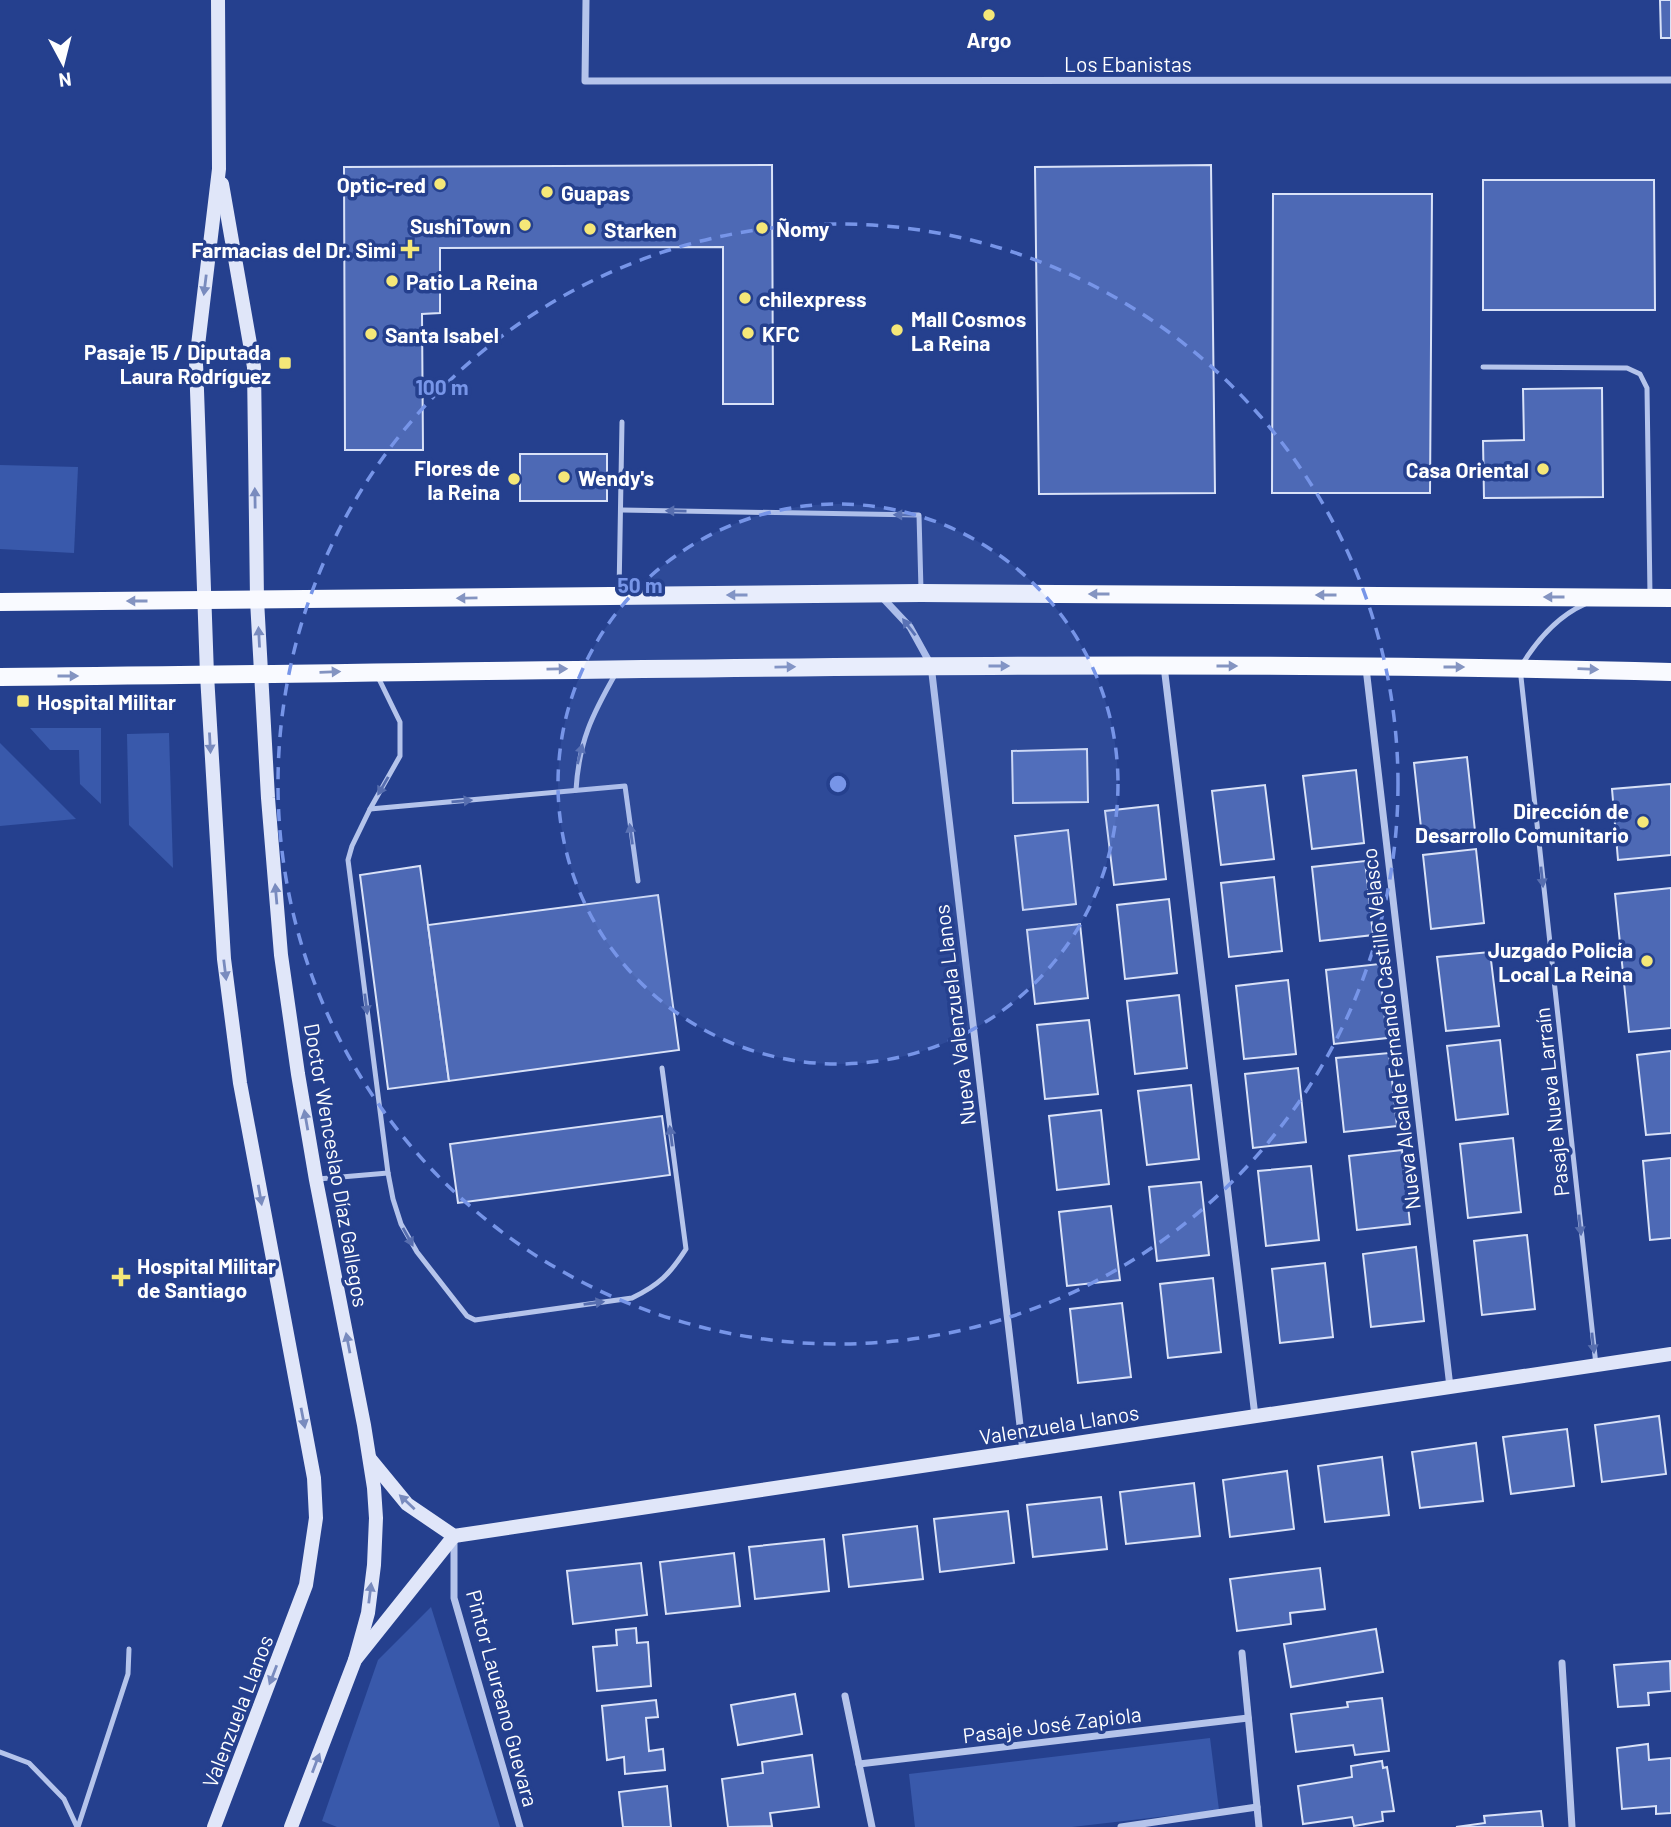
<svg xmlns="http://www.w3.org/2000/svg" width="1671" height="1827" viewBox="0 0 1671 1827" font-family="Barlow,sans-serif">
<rect width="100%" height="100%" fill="#25408e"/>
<g fill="#3959ab">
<polygon points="0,465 78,467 74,553 0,549"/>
<polygon points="30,728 101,728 101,804 80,784 79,750 50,750"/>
<polygon points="169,733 173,868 129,825 127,734"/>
<polygon points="0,743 76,819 0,826"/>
<polygon points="431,1607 500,1827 337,1827 322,1821 378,1660"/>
<polygon points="1210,1738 1219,1810 1072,1827 915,1827 909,1774"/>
</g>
<g fill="#4d69b5" stroke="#d9e2f8" stroke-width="2">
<polygon points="1660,0 1671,0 1671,38 1661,38"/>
<polygon points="772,165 773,404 723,404 723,247 440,248 440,313 422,314 423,450 345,450 344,167"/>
<polygon points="1211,165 1215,493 1039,494 1035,167"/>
<polygon points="1483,180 1654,180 1655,310 1483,310"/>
<polygon points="1273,194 1432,194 1430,493 1272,493"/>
<polygon points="1602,388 1603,497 1484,498 1483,441 1524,440 1523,389"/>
<rect x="520" y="454" width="87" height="47"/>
<polygon points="1087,749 1088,802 1013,803 1012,751"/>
<polygon points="1467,757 1475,831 1422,837 1414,763"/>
<polygon points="1356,770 1364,843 1312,849 1303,776"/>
<polygon points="1671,784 1671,855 1618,860 1612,789"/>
<polygon points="1265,785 1274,859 1221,865 1212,791"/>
<polygon points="1158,805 1166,879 1114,885 1105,811"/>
<polygon points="1068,830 1076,904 1023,910 1015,836"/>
<polygon points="1476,849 1484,923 1431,929 1423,855"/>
<polygon points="1365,861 1373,935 1320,941 1312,867"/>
<polygon points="420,866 449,1081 388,1089 360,875"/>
<polygon points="1274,877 1282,951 1229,957 1221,883"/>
<polygon points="1671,888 1671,1028 1629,1032 1615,894"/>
<polygon points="658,895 679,1050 449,1081 428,925"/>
<polygon points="1169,899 1177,973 1125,979 1117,905"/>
<polygon points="1080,924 1088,998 1035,1004 1027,930"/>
<polygon points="1490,952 1499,1026 1446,1031 1437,957"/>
<polygon points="1379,964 1387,1038 1334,1044 1326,970"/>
<polygon points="1288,980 1296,1054 1244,1059 1236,986"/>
<polygon points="1179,995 1187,1068 1135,1074 1127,1001"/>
<polygon points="1089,1020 1098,1094 1045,1099 1037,1025"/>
<polygon points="1500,1040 1508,1114 1456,1120 1447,1046"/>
<polygon points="1671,1051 1671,1133 1646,1135 1637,1055"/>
<polygon points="1389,1053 1397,1126 1344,1132 1336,1058"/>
<polygon points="1298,1068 1306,1142 1253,1148 1245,1074"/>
<polygon points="1191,1085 1199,1159 1147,1165 1138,1091"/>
<polygon points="1101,1110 1109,1184 1057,1190 1049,1116"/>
<polygon points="662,1116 670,1175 458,1203 450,1144"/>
<polygon points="1513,1138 1521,1212 1468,1218 1460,1144"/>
<polygon points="1402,1150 1410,1224 1357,1230 1349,1156"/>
<polygon points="1671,1158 1671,1238 1650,1240 1643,1161"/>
<polygon points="1311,1166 1319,1240 1266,1246 1258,1171"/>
<polygon points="1201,1182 1209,1255 1157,1261 1149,1187"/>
<polygon points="1111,1206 1120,1280 1067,1286 1059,1212"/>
<polygon points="1527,1235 1535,1309 1482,1315 1474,1241"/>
<polygon points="1416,1247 1424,1321 1371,1327 1363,1254"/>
<polygon points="1325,1263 1333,1337 1280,1343 1272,1269"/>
<polygon points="1213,1278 1221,1352 1168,1358 1160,1284"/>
<polygon points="1122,1303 1131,1377 1078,1383 1070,1309"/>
<polygon points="1659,1416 1666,1474 1602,1482 1595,1425"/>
<polygon points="1567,1429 1574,1486 1511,1494 1503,1437"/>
<polygon points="1476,1443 1483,1501 1420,1508 1412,1452"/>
<polygon points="1382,1457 1389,1515 1325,1522 1318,1466"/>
<polygon points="1287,1471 1294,1529 1230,1537 1223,1480"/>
<polygon points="1194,1483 1200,1536 1126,1544 1120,1492"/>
<polygon points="1101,1497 1107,1549 1033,1557 1027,1505"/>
<polygon points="1008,1511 1014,1563 940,1572 934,1519"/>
<polygon points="917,1526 923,1579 849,1587 843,1535"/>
<polygon points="824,1539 829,1591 755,1599 749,1547"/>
<polygon points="734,1553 740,1606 666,1614 660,1562"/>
<polygon points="641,1563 647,1615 573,1624 567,1571"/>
<polygon points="1320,1568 1325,1609 1290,1613 1291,1624 1237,1631 1230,1579"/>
<polygon points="636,1628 637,1643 648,1642 651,1686 597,1691 593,1647 617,1645 616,1630"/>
<polygon points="1376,1629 1383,1672 1291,1687 1284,1644"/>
<polygon points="1670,1661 1671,1691 1648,1693 1649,1705 1618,1707 1614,1665"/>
<polygon points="795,1694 802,1734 738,1745 731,1705"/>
<polygon points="1382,1698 1389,1751 1355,1755 1353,1745 1296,1752 1291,1714 1348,1707 1347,1702"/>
<polygon points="656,1700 658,1717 646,1718 649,1751 663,1749 665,1770 625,1774 624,1757 607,1760 602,1706"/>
<polygon points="1648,1744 1649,1760 1671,1758 1671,1813 1656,1814 1656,1806 1622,1809 1617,1748"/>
<polygon points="812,1755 819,1807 770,1813 772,1826 728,1827 722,1779 763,1773 762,1762"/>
<polygon points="1382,1761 1383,1768 1387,1767 1394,1811 1382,1812 1383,1821 1354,1826 1352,1817 1303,1824 1298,1786 1352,1777 1351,1766"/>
<polygon points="667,1786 671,1827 623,1827 619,1792"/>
<polygon points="1541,1811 1543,1827 1456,1827 1485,1823 1484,1816"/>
</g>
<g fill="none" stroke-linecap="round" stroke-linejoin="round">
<g stroke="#b5c4eb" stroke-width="5">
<polyline points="1483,367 1627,368 1640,374 1647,388 1650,595"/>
<polyline points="622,510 919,515 921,590"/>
<polyline points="619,594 622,422"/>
<path d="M1585,604C1556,617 1536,641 1520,668L1596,1365"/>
<path d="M377,675L400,722V756L370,809L352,846L348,860L388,1173L393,1199L401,1224L417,1252L467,1316L475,1320L632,1298C659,1285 670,1274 686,1249L662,1068"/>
<path d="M576,790C579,741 592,715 616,673"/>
<polyline points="370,809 625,786 638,881"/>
<polyline points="318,1179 388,1173"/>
<polyline points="0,1752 29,1763 64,1799 77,1827"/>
<polyline points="78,1827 128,1674 129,1649"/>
</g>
<g stroke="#b5c4eb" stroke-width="7">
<polyline points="586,0 585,81 1671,80"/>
<polyline points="880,595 910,627 931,665 1023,1451"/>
<polyline points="1164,666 1255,1416"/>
<polyline points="1366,668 1450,1387"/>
<polyline points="454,1539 454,1598 520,1827"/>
<polyline points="1242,1653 1259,1827"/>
<polyline points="1562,1663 1572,1827"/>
<polyline points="845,1696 872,1827"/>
<polyline points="859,1764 1248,1718"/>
<polyline points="1121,1827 1257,1807"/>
</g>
<g stroke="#e0e6f9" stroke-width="14">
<polyline points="222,184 254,367 257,600 268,798 281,955 298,1074 316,1180 364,1425 374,1488 376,1518 374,1565 368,1613 355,1660"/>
<polyline points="370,1459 407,1504 454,1536 1671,1354"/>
<polyline points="214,1827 306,1585 316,1518 314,1478 240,1083 224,959 207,675 196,362 219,169 218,0"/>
<polyline points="291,1827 355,1660 454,1536"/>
</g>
<g stroke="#f9faff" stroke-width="18">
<polyline points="0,602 921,593 1671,598"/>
<path d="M0,677C557,672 1114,657 1671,672"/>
</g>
</g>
<defs><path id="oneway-solid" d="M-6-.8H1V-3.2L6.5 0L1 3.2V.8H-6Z" transform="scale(1.75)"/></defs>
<g fill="#798bbe">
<use href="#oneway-solid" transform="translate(205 285) rotate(97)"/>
<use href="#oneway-solid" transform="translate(255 498) rotate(-91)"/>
<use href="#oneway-solid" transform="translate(259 637) rotate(-93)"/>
<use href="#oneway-solid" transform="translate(210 743) rotate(87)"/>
<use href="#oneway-solid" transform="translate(276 894) rotate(-95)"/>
<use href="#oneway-solid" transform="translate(225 970) rotate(83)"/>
<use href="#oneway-solid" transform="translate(306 1120) rotate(-100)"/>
<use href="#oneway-solid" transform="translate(260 1195) rotate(80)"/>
<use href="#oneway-solid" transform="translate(348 1343) rotate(-101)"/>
<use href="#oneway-solid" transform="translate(303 1418) rotate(79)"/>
<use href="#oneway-solid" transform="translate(407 1502) rotate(-137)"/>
<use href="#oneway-solid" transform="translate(370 1593) rotate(-83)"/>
<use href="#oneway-solid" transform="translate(273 1675) rotate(111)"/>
<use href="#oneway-solid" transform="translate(316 1763) rotate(-69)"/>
</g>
<g fill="#576eaf">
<use href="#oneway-solid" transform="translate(676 511) rotate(-179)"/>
<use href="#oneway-solid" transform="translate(904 515) rotate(-179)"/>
<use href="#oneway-solid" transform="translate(909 627) rotate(-128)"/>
<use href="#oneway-solid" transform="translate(580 754) rotate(-76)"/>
<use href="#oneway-solid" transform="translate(383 786) rotate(120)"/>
<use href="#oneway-solid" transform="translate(462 801) rotate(-5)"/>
<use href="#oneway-solid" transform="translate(631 834) rotate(-98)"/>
<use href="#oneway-solid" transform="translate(1542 877) rotate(84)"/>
<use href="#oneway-solid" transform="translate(366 1004) rotate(83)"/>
<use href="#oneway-solid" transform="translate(671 1136) rotate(-97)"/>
<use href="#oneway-solid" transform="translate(1580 1225) rotate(84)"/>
<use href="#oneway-solid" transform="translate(408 1237) rotate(61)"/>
<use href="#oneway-solid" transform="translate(594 1303) rotate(-8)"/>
<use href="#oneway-solid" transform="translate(1593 1343) rotate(84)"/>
</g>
<g fill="#8494c1">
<use href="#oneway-solid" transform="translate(1099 594) rotate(-180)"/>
<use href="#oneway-solid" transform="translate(737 595) rotate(180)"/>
<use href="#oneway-solid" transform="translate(1326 595) rotate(-180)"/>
<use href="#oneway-solid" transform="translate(1554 597) rotate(-180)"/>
<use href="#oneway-solid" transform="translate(467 598) rotate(179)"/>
<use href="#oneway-solid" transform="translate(137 601) rotate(180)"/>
<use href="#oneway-solid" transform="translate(999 666)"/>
<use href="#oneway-solid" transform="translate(1227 666)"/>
<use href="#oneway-solid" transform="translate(785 667) rotate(-1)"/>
<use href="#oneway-solid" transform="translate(1454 667)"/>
<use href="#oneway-solid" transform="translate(557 669) rotate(-1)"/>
<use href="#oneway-solid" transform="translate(1588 669) rotate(2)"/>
<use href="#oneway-solid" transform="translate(330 672) rotate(-2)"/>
<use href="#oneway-solid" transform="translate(68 676)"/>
</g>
<circle cx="838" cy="784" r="280" fill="#7795e8" fill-opacity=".12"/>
<g fill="none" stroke="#7795e8" stroke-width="3.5" stroke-dasharray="12 9">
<circle cx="838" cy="784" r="280"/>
<circle cx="838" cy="784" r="560"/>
</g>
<g fill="#f5e778" stroke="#25408e" stroke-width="2.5">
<circle cx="989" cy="15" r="7"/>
<circle cx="440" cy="184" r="7"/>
<circle cx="547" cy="192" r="7"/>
<circle cx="525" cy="225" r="7"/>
<circle cx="762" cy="228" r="7"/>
<circle cx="590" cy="229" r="7"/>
<path d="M406.5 238.5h7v7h7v7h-7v7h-7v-7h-7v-7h7z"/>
<circle cx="392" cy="281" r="7"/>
<circle cx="745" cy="298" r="7"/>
<circle cx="897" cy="330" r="7"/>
<circle cx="748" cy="333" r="7"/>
<circle cx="371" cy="334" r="7"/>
<rect x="278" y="356" width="14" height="14" rx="3.5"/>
<circle cx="1543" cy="469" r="7"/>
<circle cx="564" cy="477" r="7"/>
<circle cx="514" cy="479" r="7"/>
<rect x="16" y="694" width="14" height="14" rx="3.5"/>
<circle cx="1643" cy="822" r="7"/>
<circle cx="1647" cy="961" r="7"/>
<path d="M117.5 1266.5h7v7h7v7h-7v7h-7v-7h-7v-7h7z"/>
</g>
<g text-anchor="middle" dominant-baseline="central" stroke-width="7" stroke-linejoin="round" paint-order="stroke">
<g font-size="21" font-weight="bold" fill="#fff" stroke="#25408e" text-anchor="start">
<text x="989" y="39" text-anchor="middle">Argo</text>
<text x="426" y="184" text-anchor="end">Optic-red</text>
<text x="561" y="192">Guapas</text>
<text x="511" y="225" text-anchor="end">SushiTown</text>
<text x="776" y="228">Ñomy</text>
<text x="604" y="229">Starken</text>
<text x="396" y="249" text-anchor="end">Farmacias del Dr. Simi</text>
<text x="406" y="281">Patio La Reina</text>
<text x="759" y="298">chilexpress</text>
<text x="911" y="318">Mall Cosmos<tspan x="911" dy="24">La Reina</tspan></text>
<text x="762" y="333">KFC</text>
<text x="385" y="334">Santa Isabel</text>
<text x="271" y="351" text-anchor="end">Pasaje 15 / Diputada<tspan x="271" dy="24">Laura Rodríguez</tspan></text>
<text x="500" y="467" text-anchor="end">Flores de<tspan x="500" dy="24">la Reina</tspan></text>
<text x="1529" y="469" text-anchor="end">Casa Oriental</text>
<text x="578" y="477">Wendy's</text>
<text x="37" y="701">Hospital Militar</text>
<text x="1629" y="810" text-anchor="end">Dirección de<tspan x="1629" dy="24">Desarrollo Comunitario</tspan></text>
<text x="1633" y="949" text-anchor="end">Juzgado Policía<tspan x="1633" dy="24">Local La Reina</tspan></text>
<text x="137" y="1265">Hospital Militar<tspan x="137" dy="24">de Santiago</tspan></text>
</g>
<g font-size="21" fill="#fff" stroke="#25408e">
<text x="1128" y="63">Los Ebanistas</text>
<text transform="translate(954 1015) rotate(-97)">Nueva Valenzuela Llanos</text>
<text transform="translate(1390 1029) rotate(-97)">Nueva Alcalde Fernando Castillo Velasco</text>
<text transform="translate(1551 1102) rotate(-96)">Pasaje Nueva Larraín</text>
<text transform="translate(337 1165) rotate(80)">Doctor Wenceslao Díaz Gallegos</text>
<text transform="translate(1059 1424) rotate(-9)">Valenzuela Llanos</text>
<text transform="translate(503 1698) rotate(75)">Pintor Laureano Guevara</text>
<text transform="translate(237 1711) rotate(-69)">Valenzuela Llanos</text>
<text transform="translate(1052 1724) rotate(-7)">Pasaje José Zapiola</text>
</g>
</g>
<circle cx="838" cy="784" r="10" fill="#7795e8" stroke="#25408e" stroke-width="3.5"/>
<g font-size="21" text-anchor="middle" font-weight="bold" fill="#7795e8" stroke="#25408e" stroke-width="7" stroke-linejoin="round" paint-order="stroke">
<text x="442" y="395">100 m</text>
<text x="640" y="593">50 m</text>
</g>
<g transform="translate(63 63) rotate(173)" stroke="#25408e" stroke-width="5" paint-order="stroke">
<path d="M0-5L12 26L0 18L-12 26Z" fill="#ffffff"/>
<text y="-10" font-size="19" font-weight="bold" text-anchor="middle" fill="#ffffff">N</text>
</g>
</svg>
